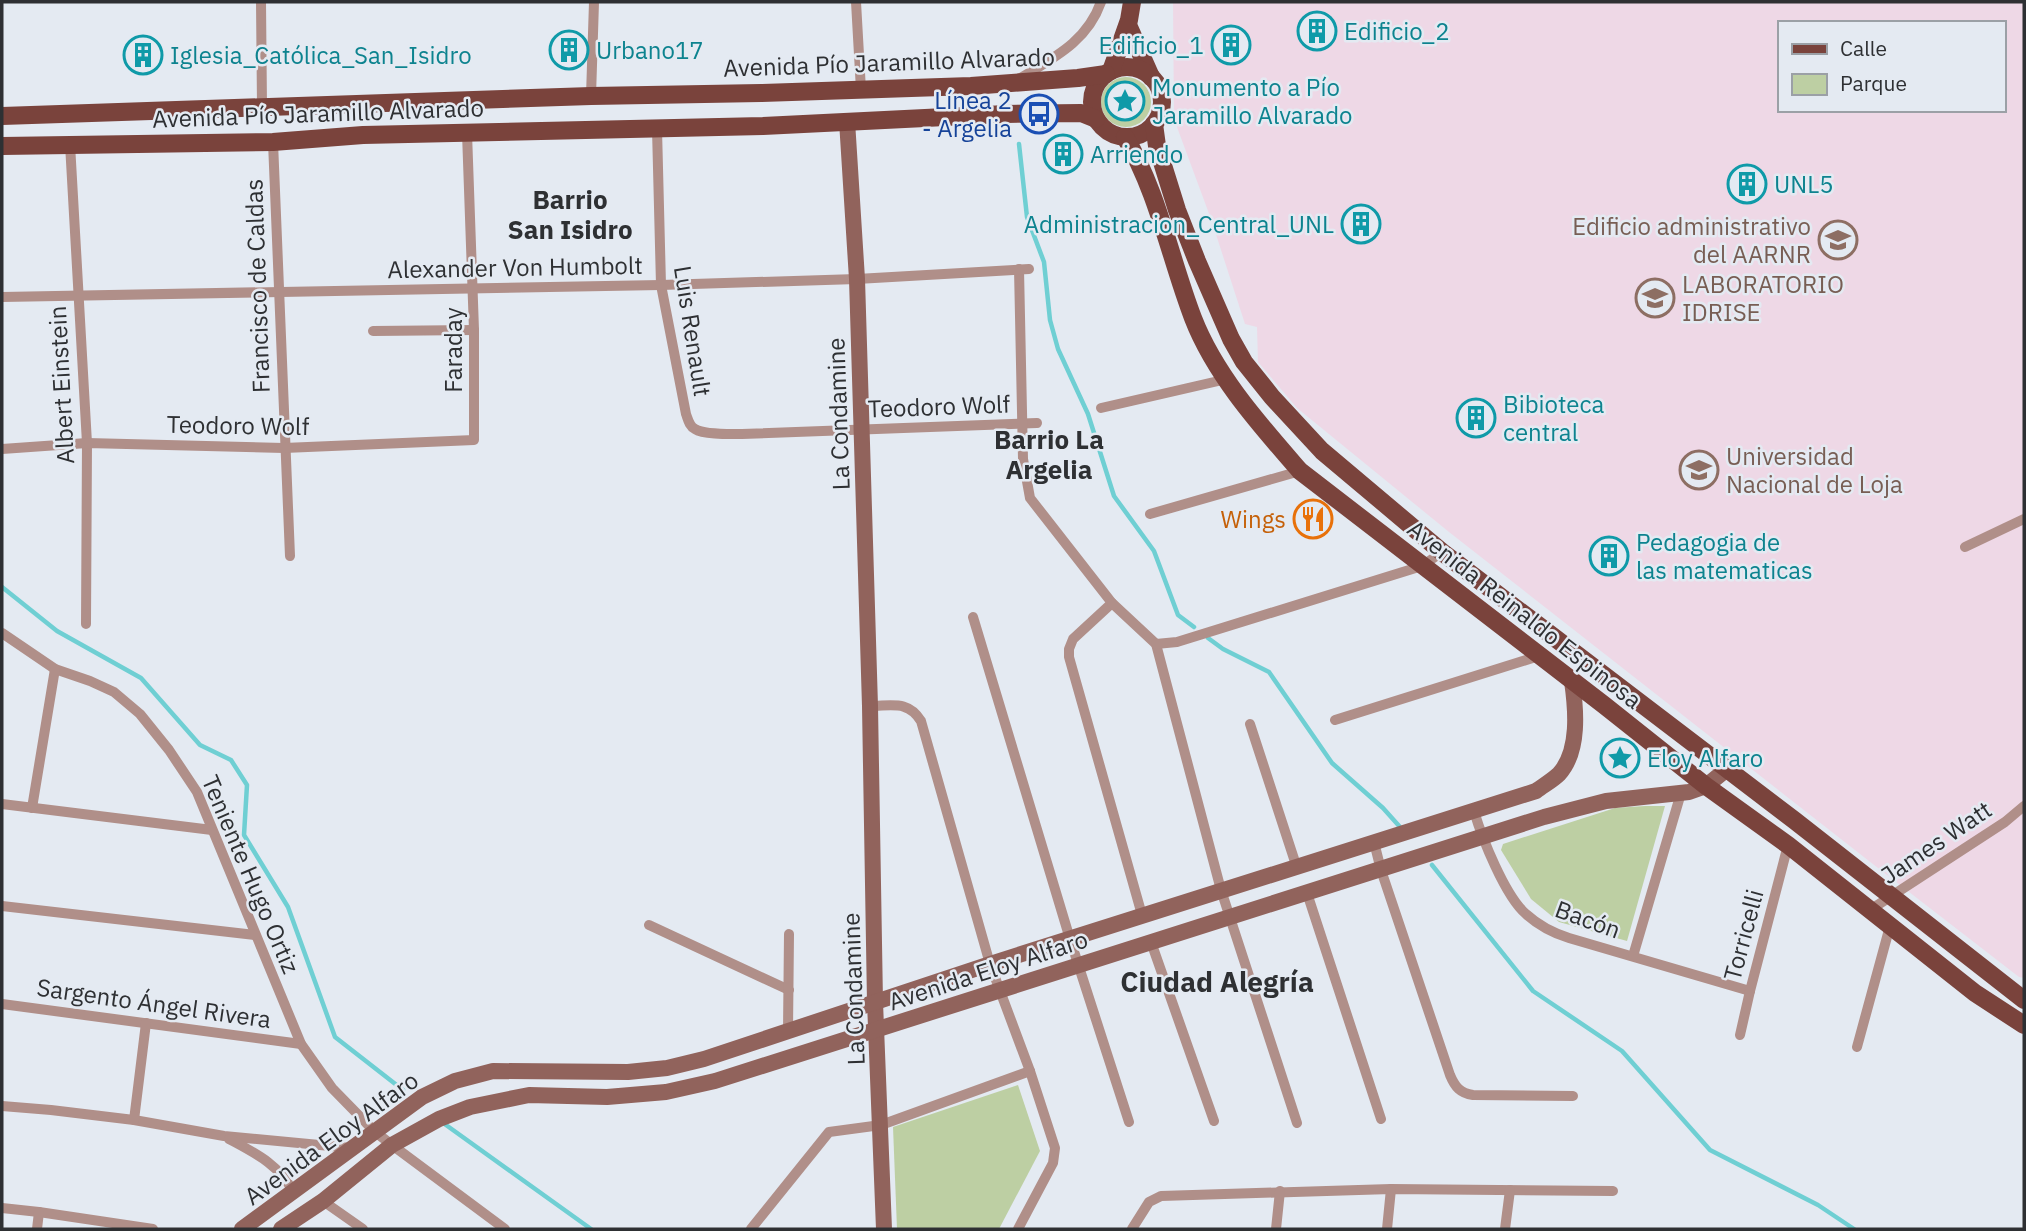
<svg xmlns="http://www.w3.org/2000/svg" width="2026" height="1231" viewBox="0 0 2026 1231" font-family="'IBM Plex Sans',sans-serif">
<rect width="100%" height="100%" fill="#e4eaf2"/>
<path fill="#eed8e6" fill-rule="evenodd" d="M1173,2H2024V978L2019,977L1869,861L1449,532L1297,408L1258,362L1257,327L1245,324L1211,219L1174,119ZM1779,23H2003V110H1779Z"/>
<g fill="#bdcfa3">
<circle cx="1126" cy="102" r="25"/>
<polygon points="1645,806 1665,806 1627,941 1559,922 1531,899 1501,850 1503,844 1615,808"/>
<polygon points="1018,1085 1040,1151 999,1229 897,1229 893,1127"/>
</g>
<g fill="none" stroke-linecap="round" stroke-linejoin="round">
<g stroke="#6fcfd3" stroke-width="4.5">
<polyline points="1019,144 1027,217 1044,262 1050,320 1058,349 1088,414 1114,496 1154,551 1178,615 1194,627"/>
<polyline points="2,587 57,631 141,678 200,745 231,760 247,785 244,835 288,907 335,1037 403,1090"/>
<polyline points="1208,638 1223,649 1269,672 1332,763 1383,808 1400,827"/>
<polyline points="1432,865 1533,991 1622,1051 1710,1150 1818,1205 1854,1229"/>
<polyline points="446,1125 591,1229"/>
</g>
<g stroke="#b08f89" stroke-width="10">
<polyline points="261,2 262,107"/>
<polyline points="856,2 861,90"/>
<path d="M1019,79C1053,58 1087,42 1101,2"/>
<polyline points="591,96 594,2"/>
<path d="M657,129L661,285L686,414C688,419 689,426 695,429C704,435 731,434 742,434L1037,423"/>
<polyline points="273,142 290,556"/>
<polyline points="70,144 87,443 86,624"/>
<polyline points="1019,269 1023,459 1030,498 1112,603 1073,639 1069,649 1069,657 1142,915"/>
<polyline points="2,297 661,285 857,279 1029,269"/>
<polyline points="373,331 474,330"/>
<polyline points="1101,408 1227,379"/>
<polyline points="2,449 87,443 284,448 474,440 474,330 467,133"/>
<polyline points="1150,514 1300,471"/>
<polyline points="1965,547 2024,519"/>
<polyline points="1112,603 1156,644 1221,890 1297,1123"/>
<polyline points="973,617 1070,939 1129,1122"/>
<polyline points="2,633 55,669 90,681 114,692 140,714 169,750 197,792 301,1044 332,1088 374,1131 392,1145 505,1229"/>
<polyline points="1156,644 1177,642 1422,566 1442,552"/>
<path d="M870,706C892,706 908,700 921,721L990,964L1030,1071L1055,1148L1053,1163L1018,1229"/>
<polyline points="1335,720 1539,656"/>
<polyline points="1250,724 1297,868"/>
<polyline points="2,804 212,830"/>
<polyline points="32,808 55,669"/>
<path d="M1474,811C1482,838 1505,896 1526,914C1538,925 1553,933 1569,938L1750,991"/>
<path d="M1374,842L1381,870L1450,1075C1455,1087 1460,1093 1473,1095L1573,1096"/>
<polyline points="1307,893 1381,1119"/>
<polyline points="2,906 255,935"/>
<polyline points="1870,910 2005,822 2024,806"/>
<polyline points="649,925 789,990"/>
<polyline points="1151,942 1214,1121"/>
<polyline points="1633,956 1681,793"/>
<polyline points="2,1004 301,1044"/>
<polyline points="788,1031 789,934"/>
<polyline points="1740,1035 1750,991 1788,845"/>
<polyline points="1857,1047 1890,926"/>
<polyline points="2,1106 51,1110 134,1120 224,1136 351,1148"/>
<polyline points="134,1120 146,1023"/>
<path d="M229,1139C255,1153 280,1165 293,1192"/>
<polyline points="323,1201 363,1229"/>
<polyline points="2,1208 39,1212 153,1229"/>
<polyline points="37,1229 39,1212"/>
<polyline points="751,1229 829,1132 881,1125 1030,1071"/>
<polyline points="1132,1229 1149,1202 1161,1196 1391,1189 1613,1191"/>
<polyline points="1276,1229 1280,1191"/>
<polyline points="1387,1229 1391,1189"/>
<polyline points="1505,1229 1510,1190"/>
</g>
<g stroke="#91635c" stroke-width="16">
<polyline points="847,121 857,279 870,706 875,1002 884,1229"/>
<path d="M242,1229L422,1097L455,1081L493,1071L628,1072L667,1068L704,1059L990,964L1536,791C1544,785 1553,780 1559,774C1580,751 1576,709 1572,681"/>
<polyline points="281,1229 323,1201 392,1145 439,1119 470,1107 529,1095 607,1097 666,1092 715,1081 1544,817 1606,801 1689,792 1706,786 1727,769"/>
</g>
<g stroke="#7a433c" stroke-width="18">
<polyline points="1128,25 1151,77"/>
<circle cx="1127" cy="102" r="35"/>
<polyline points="1111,71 1129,20 1132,2"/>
<polyline points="2,116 591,96 761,93 971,86 1078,78 1106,74"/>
<polyline points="1154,124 1157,146 1177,210 1197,261 1231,339 1244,362 1272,397 1322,451 1442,552 1794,820 2024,1000"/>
<path d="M1125,137C1158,192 1170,258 1193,318C1215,375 1260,425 1300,471L1604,705L1706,786L1788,845L1975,993L2024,1025"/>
<polyline points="2,146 273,142 363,135 763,126 1006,114 1081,113 1096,119"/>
</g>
</g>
<defs>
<symbol id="building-ring" viewBox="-11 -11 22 22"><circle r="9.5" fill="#e4eaf2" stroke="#0f9aa8" stroke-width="1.5"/><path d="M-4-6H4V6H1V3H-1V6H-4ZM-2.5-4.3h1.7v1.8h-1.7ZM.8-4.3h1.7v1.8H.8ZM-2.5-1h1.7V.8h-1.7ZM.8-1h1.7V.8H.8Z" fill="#0f9aa8"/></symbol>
<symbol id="sight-ring" viewBox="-11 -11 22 22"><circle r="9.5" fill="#e4eaf2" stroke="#0f9aa8" stroke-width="1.5"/><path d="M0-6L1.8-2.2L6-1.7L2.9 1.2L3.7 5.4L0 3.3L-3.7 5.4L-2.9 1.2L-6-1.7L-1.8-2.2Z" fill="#0f9aa8"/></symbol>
<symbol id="bus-ring" viewBox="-11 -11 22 22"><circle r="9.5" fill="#e4eaf2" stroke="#1a4fb4" stroke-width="1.5"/><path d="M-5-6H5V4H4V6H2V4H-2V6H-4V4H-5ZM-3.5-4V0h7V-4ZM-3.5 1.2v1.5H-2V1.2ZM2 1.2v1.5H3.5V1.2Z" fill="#1a4fb4"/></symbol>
<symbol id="school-ring" viewBox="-11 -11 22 22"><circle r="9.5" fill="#e4eaf2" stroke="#8d6e63" stroke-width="1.5"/><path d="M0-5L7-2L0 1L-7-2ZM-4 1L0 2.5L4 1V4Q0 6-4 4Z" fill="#8d6e63"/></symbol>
<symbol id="university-ring" viewBox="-11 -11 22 22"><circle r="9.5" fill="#e4eaf2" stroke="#8d6e63" stroke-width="1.5"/><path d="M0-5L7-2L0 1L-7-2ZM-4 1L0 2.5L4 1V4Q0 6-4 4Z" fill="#8d6e63"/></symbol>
<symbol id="restaurant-ring" viewBox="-11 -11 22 22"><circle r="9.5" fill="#e4eaf2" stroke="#e8710a" stroke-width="1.5"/><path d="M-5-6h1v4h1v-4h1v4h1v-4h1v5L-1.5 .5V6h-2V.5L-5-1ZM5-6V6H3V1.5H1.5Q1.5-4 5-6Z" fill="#e8710a"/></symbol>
</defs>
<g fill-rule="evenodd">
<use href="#building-ring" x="1295" y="9" width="44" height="44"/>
<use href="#building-ring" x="1209" y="23" width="44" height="44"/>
<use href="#building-ring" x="547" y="28" width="44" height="44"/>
<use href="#building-ring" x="121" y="33" width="44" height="44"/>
<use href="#sight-ring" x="1103" y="79" width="44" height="44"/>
<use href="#bus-ring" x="1017" y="92" width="44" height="44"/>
<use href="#building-ring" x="1041" y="132" width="44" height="44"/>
<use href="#building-ring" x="1725" y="162" width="44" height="44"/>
<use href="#building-ring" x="1339" y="202" width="44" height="44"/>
<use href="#school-ring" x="1816" y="218" width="44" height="44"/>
<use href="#university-ring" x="1633" y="276" width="44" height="44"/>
<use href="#building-ring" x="1454" y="396" width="44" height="44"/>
<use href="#university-ring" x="1677" y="448" width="44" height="44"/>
<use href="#restaurant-ring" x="1291" y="497" width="44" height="44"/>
<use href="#building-ring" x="1587" y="534" width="44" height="44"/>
<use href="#sight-ring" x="1598" y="736" width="44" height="44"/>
</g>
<g text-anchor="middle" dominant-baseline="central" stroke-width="5" stroke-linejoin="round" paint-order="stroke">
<g font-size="24" fill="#0d838f" stroke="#e4eaf2" text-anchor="start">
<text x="1344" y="31">Edificio_2</text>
<text x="1204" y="45" text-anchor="end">Edificio_1</text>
<text x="596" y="50">Urbano17</text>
<text x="170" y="55">Iglesia_Católica_San_Isidro</text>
<text x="1152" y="87">Monumento a Pío<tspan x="1152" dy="28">Jaramillo Alvarado</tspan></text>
<text x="1090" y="154">Arriendo</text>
<text x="1774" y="184">UNL5</text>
<text x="1334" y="224" text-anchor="end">Administracion_Central_UNL</text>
<text x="1503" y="404">Bibioteca<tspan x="1503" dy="28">central</tspan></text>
<text x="1636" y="542">Pedagogia de<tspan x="1636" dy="28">las matematicas</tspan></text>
<text x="1647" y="758">Eloy Alfaro</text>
</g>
<g font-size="24" fill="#2e3033" stroke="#e4eaf2">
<text transform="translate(889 62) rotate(-2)">Avenida Pío Jaramillo Alvarado</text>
<text transform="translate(318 113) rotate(-2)">Avenida Pío Jaramillo Alvarado</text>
<text transform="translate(515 267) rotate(-1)">Alexander Von Humbolt</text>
<text transform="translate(257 286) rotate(-92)">Francisco de Caldas</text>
<text transform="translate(693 331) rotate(81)">Luis Renault</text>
<text transform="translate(453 350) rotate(-90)">Faraday</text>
<text transform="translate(61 385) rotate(-93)">Albert Einstein</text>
<text transform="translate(939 406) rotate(-2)">Teodoro Wolf</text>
<text transform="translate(838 414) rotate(-92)">La Condamine</text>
<text transform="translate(238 425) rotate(1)">Teodoro Wolf</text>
<text transform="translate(1525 614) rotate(38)">Avenida Reinaldo Espinosa</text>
<text transform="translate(1936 842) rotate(-34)">James Watt</text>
<text transform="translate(251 874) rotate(67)">Teniente Hugo Ortiz</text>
<text transform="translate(1588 919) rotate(20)">Bacón</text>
<text transform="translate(1743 935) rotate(-75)">Torricelli</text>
<text transform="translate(988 970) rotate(-18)">Avenida Eloy Alfaro</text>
<text transform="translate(853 989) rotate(-92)">La Condamine</text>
<text transform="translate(154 1003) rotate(8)">Sargento Ángel Rivera</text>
<text transform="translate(331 1138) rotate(-36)">Avenida Eloy Alfaro</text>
</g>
<g font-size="24" fill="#164399" stroke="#e4eaf2" text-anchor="end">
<text x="1012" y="100">Línea 2<tspan x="1012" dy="28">- Argelia</tspan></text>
</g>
<g font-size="24" fill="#785e54" stroke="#e4eaf2" text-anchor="start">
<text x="1811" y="226" text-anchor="end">Edificio administrativo<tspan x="1811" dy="28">del AARNR</tspan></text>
<text x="1682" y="284">LABORATORIO<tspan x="1682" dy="28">IDRISE</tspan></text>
<text x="1726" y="456">Universidad<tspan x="1726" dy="28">Nacional de Loja</tspan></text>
</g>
<g font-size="24" fill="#c56008" stroke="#e4eaf2" text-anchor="end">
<text x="1286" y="519">Wings</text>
</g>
<g font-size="26" font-weight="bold" fill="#2e3033" stroke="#e4eaf2">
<text x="570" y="199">Barrio<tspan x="570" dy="30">San Isidro</tspan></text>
<text x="1049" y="439">Barrio La<tspan x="1049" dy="30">Argelia</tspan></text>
</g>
<g font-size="28" font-weight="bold" fill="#2e3033" stroke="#e4eaf2">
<text x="1217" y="981">Ciudad Alegría</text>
</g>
</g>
<rect width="2026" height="1231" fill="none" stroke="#2e3033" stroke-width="7"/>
<rect x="1778" y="21" width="228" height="91" fill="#e4eaf2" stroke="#9ba0a6" stroke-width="2"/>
<rect x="1792" y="44" width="35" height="10" fill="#7a433c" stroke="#9ba0a6" stroke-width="2"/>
<text x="1840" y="56" font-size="21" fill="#2e3033">Calle</text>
<rect x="1792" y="74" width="35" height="21" fill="#bdcfa3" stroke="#9ba0a6" stroke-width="2"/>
<text x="1840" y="91" font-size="21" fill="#2e3033">Parque</text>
</svg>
